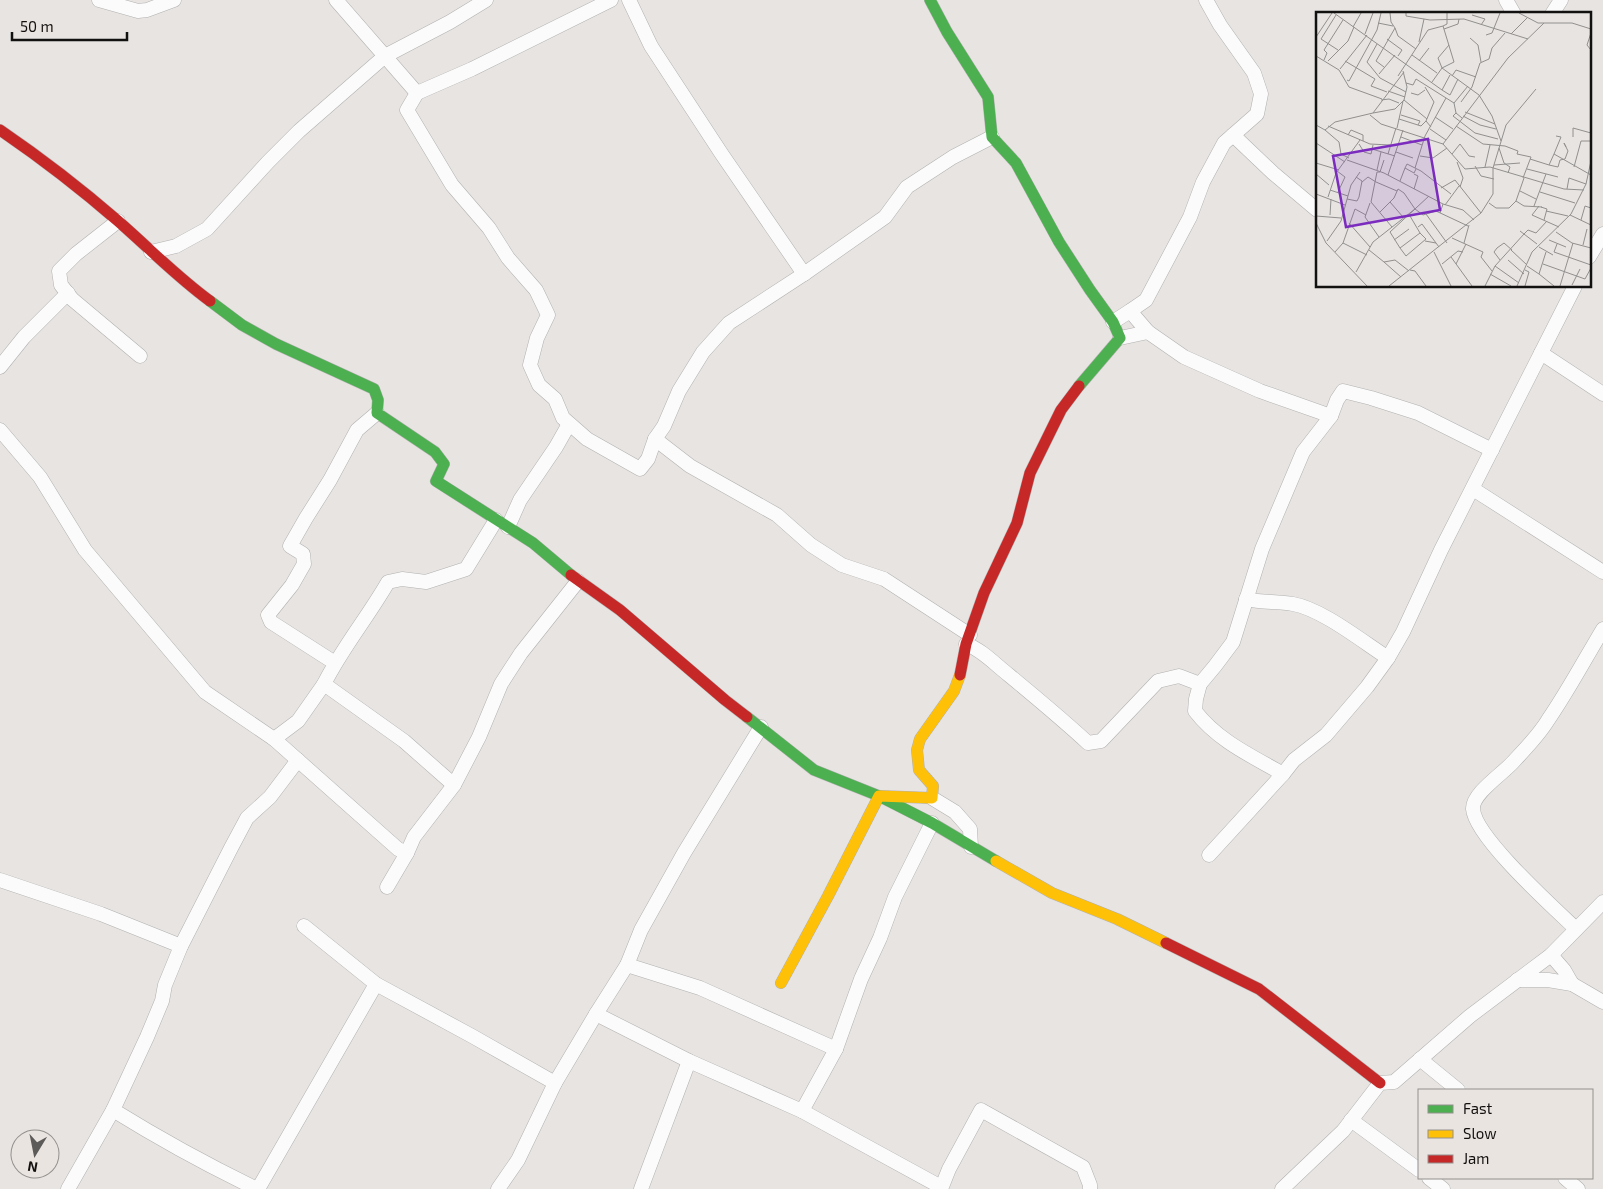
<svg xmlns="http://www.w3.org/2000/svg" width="1603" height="1189" viewBox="0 0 1603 1189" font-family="'Exo 2',sans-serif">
<rect width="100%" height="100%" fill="#e7e4e2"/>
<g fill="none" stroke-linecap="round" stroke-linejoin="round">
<defs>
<g id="street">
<polyline points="99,0 138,11 147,10 174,0"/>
<polyline points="336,0 417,93 472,69 611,0"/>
<polyline points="629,0 651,46 721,153 804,274"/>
<polyline points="1506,0 1514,14"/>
<polyline points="1552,14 1561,0"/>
<polyline points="417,93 407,110 452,185 489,228 508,258 536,290 548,315 537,338 530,365 539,385 555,399 563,418 587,439 640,469 648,459 655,439 664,426 679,391 703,352 729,323 804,274 885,217 907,187 953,157 992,137"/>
<polyline points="1233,135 1273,173 1317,210"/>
<polyline points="118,221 76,254 59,271 61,285 72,299 140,356"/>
<polyline points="151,252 176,246 207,229 268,162 299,131 385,56 450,22 486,0"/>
<polyline points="1589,257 1603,234"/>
<polyline points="1130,311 1146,300 1190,217 1203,182 1224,143 1257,114 1261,94 1254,73 1220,25 1206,0"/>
<polyline points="1113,322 1130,311 1148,332 1184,357 1260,391 1331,416"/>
<polyline points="1120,338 1148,332"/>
<polyline points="1541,353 1603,394"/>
<polyline points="0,367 24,337 68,293"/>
<polyline points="0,430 40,477 85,550 205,692 274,739 398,849 407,853 414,837 454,785"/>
<polyline points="655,439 690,466 777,515 811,545 842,565 884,579 970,635"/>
<polyline points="1473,489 1603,572"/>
<polyline points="508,527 520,500 556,447 569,424"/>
<path d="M1246,599C1262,603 1277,601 1293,604C1322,609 1363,642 1388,658"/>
<path d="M966,644C980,649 993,662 1004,671C1033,695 1061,718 1088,743L1101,741L1158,681L1179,676L1200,684"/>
<polyline points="335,663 271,622 268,615 292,585 304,564 303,554 290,546 306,518 330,480 357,430 377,413"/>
<path d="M324,684C342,648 368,617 388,582L402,579L426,582L466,569L496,520"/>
<polyline points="274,739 298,721 324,684 404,741 454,785 479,737 501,684 508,673 521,653 578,581"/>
<path d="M1283,774C1252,756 1218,741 1195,711L1196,699L1200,684L1215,666L1233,642L1262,549L1303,452L1331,416L1337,400L1343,391L1371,398L1418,413L1492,450"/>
<polyline points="932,798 955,812 970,829 971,847"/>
<polyline points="1209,855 1283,774 1294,760 1326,735 1367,687 1388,658 1403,632 1441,550 1575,286"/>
<polyline points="0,880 101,914 181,946"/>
<polyline points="387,887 407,853"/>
<polyline points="304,926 376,984 472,1036 555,1083"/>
<path d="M1576,929C1553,907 1475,837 1473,809C1472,793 1504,773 1514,761C1526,748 1539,735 1548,720C1568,691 1585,659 1603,629"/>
<polyline points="1551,955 1564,970 1572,984"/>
<polyline points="627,965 700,988 836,1049"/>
<polyline points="1517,980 1548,980 1572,984 1603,1002"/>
<polyline points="596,1014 689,1061 802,1111 941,1187"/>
<polyline points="1420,1059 1458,1090"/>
<path d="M113,1110C160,1139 207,1165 257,1189"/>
<polyline points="802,1111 836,1049 861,979 880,938 895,897 932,823"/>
<polyline points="1351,1120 1419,1170"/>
<polyline points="1429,1178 1443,1189"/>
<polyline points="1565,1178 1578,1189"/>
<polyline points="68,1189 113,1110 147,1037 162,1001 165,985 181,946 231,848 247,818 270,797 298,760"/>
<polyline points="258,1189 376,984"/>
<polyline points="498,1189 518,1160 555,1083 596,1014 627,965 641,930 684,853 761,727"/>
<polyline points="641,1189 689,1061"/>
<polyline points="941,1189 949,1169 981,1110 1083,1167 1090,1185 1090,1189"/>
<polyline points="1282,1189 1343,1131 1380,1083 1394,1082 1470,1016 1551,955 1603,902"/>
</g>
<g id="fast">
<polyline points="930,0 947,32 988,97 992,137 1016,163 1059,242 1090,290 1113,322 1120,338 1079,386"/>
<polyline points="210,301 242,325 276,344 374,389 378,400 377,413 435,452 444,464 436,481 533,543 571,575"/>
<polyline points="747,717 814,770 879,796 932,823 996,861"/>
</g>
<g id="slow">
<polyline points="996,861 1052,893 1117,919 1166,943"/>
<polyline points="781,983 828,896 879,796 932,798 933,786 919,770 917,750 920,739 954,691 960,675"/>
</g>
<g id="jam">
<path d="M0,130C41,158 80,188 118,221C149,248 177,277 210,301"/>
<polyline points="571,575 620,610 725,700 747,717"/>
<polyline points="960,675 966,644 984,593 1017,523 1030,473 1061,410 1079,386"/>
<polyline points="1166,943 1259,989 1380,1083"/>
</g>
</defs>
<use href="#street" stroke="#b3b1b0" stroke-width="15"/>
<use href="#fast" stroke="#b3b1b0" stroke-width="12"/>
<use href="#slow" stroke="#b3b1b0" stroke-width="12"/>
<use href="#jam" stroke="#b3b1b0" stroke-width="12"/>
<use href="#street" stroke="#fbfbfb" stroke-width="14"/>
<use href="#fast" stroke="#4caf50" stroke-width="11"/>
<use href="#slow" stroke="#ffc107" stroke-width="11"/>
<use href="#jam" stroke="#c62828" stroke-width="11"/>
</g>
<g transform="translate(1316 12)">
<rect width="275" height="275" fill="#e7e4e2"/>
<path fill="none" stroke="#92908e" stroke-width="1" d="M18,1L126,78L134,63M90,1V4L114,8L148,7L212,27M203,1L222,11H256L275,17M156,3L169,7L165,13M62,11L77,14M37,15L45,1M79,16L82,24L100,37M128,17L142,12L143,7M275,21L271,33L275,38M49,22L57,1M195,22L211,6M170,23L176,21L184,1M0,25L16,1M154,26L162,33L165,50M5,27L20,3M5,27L22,38M71,27L86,38L82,44M103,30L108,7M61,32L51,50L64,66L90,80M96,43L121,61M0,44L23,58L33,75L66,87M8,48L11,41L8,38L27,8M12,49L32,29L38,15M29,49L59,67L55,74L71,80M103,49L113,36M68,55L60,49L79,16L75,10L74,1M126,56L138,50L127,14L131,12V1M126,56L122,46L133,33M24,57L51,23M63,62L79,43M82,64L112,18L127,14M136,64L140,58L160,65M31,68L33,69L61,18L65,1M116,70L126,56L163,83L176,104L185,129M90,71L97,73L100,67L138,91L140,101M109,75L118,90L110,109L115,115M126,78L134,83L142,67M72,79L89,85M95,81L102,83L109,78M65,88L73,87L83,91M88,88L111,107M145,90L156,75L164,51L173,47L176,36L189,21M138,91L152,74M149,100L179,112M57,101L79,97L88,88L91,75L87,59M54,103L65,112L127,132L149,157L174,155L248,177L268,178M85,103L104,109L102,113M147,104L164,113L180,117M119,105L137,117M146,106L140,101L137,104L159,121L182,127M83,107L105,114L110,109M0,113L9,118L19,110L57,101L88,60M12,114L54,132L74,133M140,114L167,132L189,134L202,139L201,142L215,145L207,166M81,116L87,89M114,117L130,128M9,118L23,130L25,142L33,146M32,123L35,118L47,123V129M85,125L106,133M257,125V116L275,121M0,131L29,150M43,132L48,140L55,142L57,133M127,132L192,46L228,11M183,136L188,151L194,155L192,161M56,137L79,144M80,140L97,146M72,142L80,116M136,142L144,132L153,144L159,145M238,142L245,125L240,124M104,144L117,146L131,136M214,147L233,153L238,142L275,163M31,148L68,161L127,192L124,201M68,148L64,160H61L55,190L76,215M141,150L147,166L144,175M0,151L23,158M178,153L204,151M233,153L242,155L244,148L249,147L252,139L248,131L250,135M159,154L165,164L178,167M169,155L174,133M258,155L265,129H275M89,156L91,152L105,159L135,182M99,156L109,124L130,86M211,157L242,165M61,158L65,140M21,159L29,165L22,180M0,162L13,173M98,162L102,164L98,177M72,163L87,118M84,169L89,156L98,161L100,157M46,170L52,165L60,170M60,170L81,179M125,176L139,168L165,201M251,177L253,166L270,172M14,178L32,184M204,179L220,187M224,180L259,191M0,182L29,193M12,185L20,161L44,128M31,187L41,189L43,185L46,169L40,165M200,189L208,194L226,195M74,190L87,205M54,191L49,205L63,225M173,191L180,196H193L200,189L208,166M127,192L147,198L158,208M129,193L143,174M218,194L230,162M223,194L216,203L243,215M225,195L231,197L228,208M230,199L252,204M64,200L78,186L82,177L88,181L99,197M110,202L131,231M14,203L15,187M254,203L275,213M0,204L25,206M94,204L104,221L84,236L74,220L113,184M265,208L269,194L275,196M0,211L10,231L51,274M33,211L54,235M102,215L106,212L120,231M204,219L221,232M240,220L256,231L275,236M136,226L167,240L165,245L176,259M78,228L93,217M233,228L250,235M11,229L25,209L35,173L44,160M109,229L120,231L123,235M27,231L51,243M148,231L153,213M241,232L238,240L275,253M267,233L271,217M223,235L237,243M84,236L90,244L110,227L104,221M53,238L68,250M195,238L211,253M19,240L27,231L39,197L50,203M118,240L135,274M135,245L156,274M184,248L178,240L181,236L188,231L196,238M192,248L208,262M126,252L142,239L147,240M140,252L150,232M227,252L269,267L275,256M179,254L203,271M211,254L223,262L230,240M94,258L99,259L110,274M209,258L213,260L209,274M40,260L57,230L99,197L107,203L120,199L152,214M174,262L195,274M223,262L238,274M85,265L68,250L79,248L93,259M256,273L264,257M73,274L165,201L177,182V156L190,113L220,77M169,274L179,254L208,222L212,218L220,221L231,209M201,274L216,240L255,202L270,172L275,149M244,274L257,231"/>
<path fill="#7b2cbf" fill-opacity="0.15" stroke="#7b2cbf" stroke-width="2.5" d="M112,127L124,198L30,215L17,144Z"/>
<rect width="275" height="275" fill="none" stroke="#131110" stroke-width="2.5"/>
</g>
<rect x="1418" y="1089" width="175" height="90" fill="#e9e4e0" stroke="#93908d"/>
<rect x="1428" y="1105" width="25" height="8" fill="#4caf50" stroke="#93908d"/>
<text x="1463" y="1114" font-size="15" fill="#131110">Fast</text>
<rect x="1428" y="1130" width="25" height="8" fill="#ffc107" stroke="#93908d"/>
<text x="1463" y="1139" font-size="15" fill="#131110">Slow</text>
<rect x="1428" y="1155" width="25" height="8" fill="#c62828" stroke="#93908d"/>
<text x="1463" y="1164" font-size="15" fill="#131110">Jam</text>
<g transform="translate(35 1154) rotate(190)"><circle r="24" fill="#e9e4e0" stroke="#93908d"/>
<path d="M0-4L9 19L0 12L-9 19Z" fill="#5d5b5a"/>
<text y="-8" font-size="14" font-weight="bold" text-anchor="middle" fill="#131110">N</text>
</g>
<path d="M12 32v8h115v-8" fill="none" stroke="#131110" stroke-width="2.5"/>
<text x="20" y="32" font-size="15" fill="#131110" stroke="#e9e4e0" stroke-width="4" paint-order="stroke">50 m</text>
</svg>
